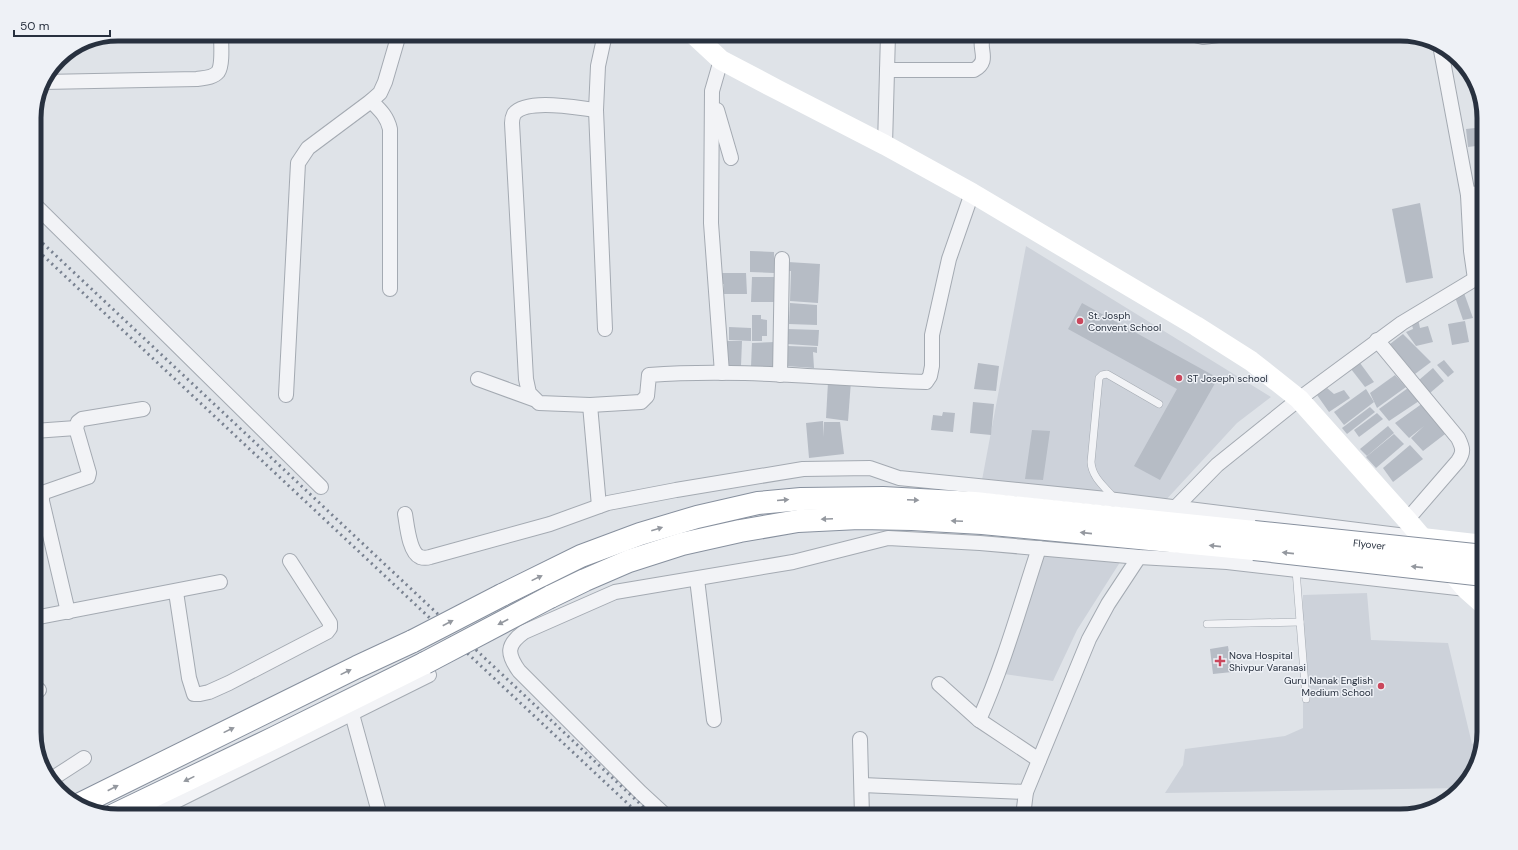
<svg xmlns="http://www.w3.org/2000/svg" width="1518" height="850" viewBox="0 0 1518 850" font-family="'DM Sans',sans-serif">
<rect width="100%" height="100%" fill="#dfe3e8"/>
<g fill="#cdd2da">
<polygon points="1026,246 1271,397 1237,423 1164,502 982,480"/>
<polygon points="1036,551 1122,559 1077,630 1053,681 1004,674"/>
<polygon points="1367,593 1371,640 1448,643 1472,744 1482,741 1473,774 1459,788 1165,793 1183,765 1185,749 1285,736 1303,728 1303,595"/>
</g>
<g fill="#b6bcc5">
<polygon points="1484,127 1484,145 1468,147 1466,129"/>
<polygon points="1420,203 1433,278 1406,283 1392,209"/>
<polygon points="750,251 774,252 774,273 750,272"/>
<polygon points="788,262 820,264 818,303 790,301 791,271 787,271"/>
<polygon points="718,273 746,273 747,294 720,294 720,290 724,290 724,284 718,284"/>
<polygon points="752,277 777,277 776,302 751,302"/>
<polygon points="1464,293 1473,318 1463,320 1455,297"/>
<polygon points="790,303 817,305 817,325 789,324"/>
<polygon points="1082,303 1218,378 1160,480 1134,466 1177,389 1068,329"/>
<polygon points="752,315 761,315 761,319 767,320 767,336 762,336 762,341 752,341"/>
<polygon points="1418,319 1420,328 1428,326 1433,342 1416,346 1406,332 1413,329 1411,321"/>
<polygon points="1465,321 1469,342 1452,345 1448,324"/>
<polygon points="729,327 751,328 751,341 729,340"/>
<polygon points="787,329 819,330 818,346 787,344"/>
<polygon points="1403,334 1431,362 1415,374 1390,344"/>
<polygon points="725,341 742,341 741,366 725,366"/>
<polygon points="776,342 776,367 751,367 752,343"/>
<polygon points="787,346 817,347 817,353 813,352 814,368 786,366"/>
<polygon points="1444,360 1454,372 1448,377 1437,365"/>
<polygon points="978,363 999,366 996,391 974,389"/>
<polygon points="1360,363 1374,382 1365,387 1351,369"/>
<polygon points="1433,368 1444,381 1430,393 1419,380"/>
<polygon points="1395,375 1406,387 1377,408 1370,393"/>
<polygon points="851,381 848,421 826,418 828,382"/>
<polygon points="1477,386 1484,386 1484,417 1483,417 1482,399 1477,399"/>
<polygon points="1327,388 1334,394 1344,390 1350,398 1329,412 1317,395"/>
<polygon points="1408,388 1419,401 1389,421 1379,409"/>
<polygon points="1366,389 1374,402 1344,425 1334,412"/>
<polygon points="973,402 994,404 991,435 970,433"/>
<polygon points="1423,403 1449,431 1423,451 1411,438 1424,426 1409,438 1395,423"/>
<polygon points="1370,407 1375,412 1347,434 1342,428"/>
<polygon points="943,412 955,413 953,432 931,430 933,415 942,416"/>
<polygon points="1377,413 1383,419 1359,437 1354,430"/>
<polygon points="823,421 824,437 824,422 840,422 844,454 809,458 806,423"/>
<polygon points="1388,426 1394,433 1367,456 1360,449"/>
<polygon points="1032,430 1050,431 1043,480 1025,479"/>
<polygon points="1394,434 1404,444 1376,468 1366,457"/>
<polygon points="1410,445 1423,459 1393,482 1383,468"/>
<polygon points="1228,646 1232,672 1213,674 1210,649"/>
</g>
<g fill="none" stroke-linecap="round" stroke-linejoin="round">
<defs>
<g id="lane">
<path d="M1115,499C1105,487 1092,478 1091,462L1099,378L1102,375L1107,374L1159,404"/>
<polyline points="1296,570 1306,699"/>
<polyline points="1207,624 1300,622"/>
</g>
<g id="street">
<polyline points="605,34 598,66 596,110 605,329"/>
<polyline points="1191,34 1203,37 1226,34"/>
<polyline points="1378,34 1401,34"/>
<polyline points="1440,45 1468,195 1471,251 1475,279"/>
<polyline points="721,60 712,91 711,223 722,373"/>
<path d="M887,70H974C992,60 976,48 984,34"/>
<path d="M43,82L197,79C203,78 213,78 218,72C223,65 221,43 221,34"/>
<path d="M371,101C380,110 387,116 390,129V289"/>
<path d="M596,110C577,108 527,98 514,114C513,116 512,121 512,123L526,379L529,393L539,403L590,405L641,402L647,396L649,375C741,368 834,379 926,382L930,376L932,366V335L949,259L972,193"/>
<polyline points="717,110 731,158"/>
<polyline points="885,145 888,34"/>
<polyline points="1468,195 1484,192"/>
<polyline points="34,204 321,487"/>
<path d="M1377,340L1458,438C1463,448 1464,452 1458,461L1407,520"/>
<polyline points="780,375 782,259"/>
<polyline points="478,379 533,399"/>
<polyline points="286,395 298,163 308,148 371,101 380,93 385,82 399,34"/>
<polyline points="590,405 599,506"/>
<polyline points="34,431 76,428"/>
<polyline points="1176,507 1217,465 1299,399 1402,323 1475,279 1484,275"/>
<path d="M405,514C407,525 409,552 420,557C423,558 427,558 430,557L550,524L608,503L676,490L803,469L870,468L899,478L1116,500L1422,538"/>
<polyline points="697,579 714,720"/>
<polyline points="176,592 189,678 194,694 200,694 209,692 229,683 327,632 330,628 330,623 290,561"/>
<polyline points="68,612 42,501 42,495 45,492 88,477 89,473 76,428 78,422 82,419 143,409"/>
<polyline points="34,618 220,582"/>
<polyline points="939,684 979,720 1039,760"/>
<polyline points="34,691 39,690"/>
<polyline points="352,714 380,816"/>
<path d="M979,720C1004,664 1020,606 1039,548"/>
<polyline points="860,739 862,816"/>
<polyline points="50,780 84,758"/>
<polyline points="862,785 1026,792"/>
<polyline points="146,816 429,675"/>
<path d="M666,816L641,793L519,671C507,654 506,645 524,632L615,592L793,562L888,538L980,543L1139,557L1227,562L1466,589"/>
<polyline points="1023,816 1026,792 1089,639 1108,604 1139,557"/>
</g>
<g id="highway">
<polyline points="502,595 581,556 640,534 697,517 758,503 801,499 883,498 975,503 1254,532"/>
<polyline points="550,597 585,580 629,561 682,544 740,531 798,521 859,518 912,519 982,523 1254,549"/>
<polyline points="78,805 357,667 413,641"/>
<polyline points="114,815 274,738 425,663"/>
</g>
</defs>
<use href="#lane" stroke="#a4aab2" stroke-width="8"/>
<use href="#street" stroke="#a4aab2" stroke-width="16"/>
<use href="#highway" stroke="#87909e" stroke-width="24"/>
<use href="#lane" stroke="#f2f3f6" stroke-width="7"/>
<use href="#street" stroke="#f2f3f6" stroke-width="14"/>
<g stroke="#fff" stroke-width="20">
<polyline points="693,34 721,60 778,90 885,145 972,193 1196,326 1251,361 1299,399 1407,520 1466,589 1484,605"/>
<polyline points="1422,538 1484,545"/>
</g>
<use href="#highway" stroke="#fff" stroke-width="22"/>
<g stroke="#798291" stroke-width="3" stroke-dasharray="2 4" stroke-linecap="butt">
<polyline points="34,235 653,816"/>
<polyline points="34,247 641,816"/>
</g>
<defs>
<g id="highway-bridge">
<path id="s1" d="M1254,532L1484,556"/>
<polyline points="1254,549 1484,575"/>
<polyline points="413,641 502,595"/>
<polyline points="425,663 550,597"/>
</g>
</defs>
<use href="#highway-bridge" stroke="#87909e" stroke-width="24" stroke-linecap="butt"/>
<use href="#highway-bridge" stroke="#fff" stroke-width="22"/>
</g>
<defs><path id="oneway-solid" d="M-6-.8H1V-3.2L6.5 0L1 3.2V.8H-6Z"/></defs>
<g fill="#94989f">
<use href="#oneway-solid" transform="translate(783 500) rotate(-5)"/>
<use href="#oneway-solid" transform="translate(913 500) rotate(3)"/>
<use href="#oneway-solid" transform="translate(827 519) rotate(177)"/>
<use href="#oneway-solid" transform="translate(957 521) rotate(-177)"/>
<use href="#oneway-solid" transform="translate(657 529) rotate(-17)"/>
<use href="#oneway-solid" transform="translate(1086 533) rotate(-174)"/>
<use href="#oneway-solid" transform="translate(1215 546) rotate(-174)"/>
<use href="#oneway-solid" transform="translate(1288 553) rotate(-174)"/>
<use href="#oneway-solid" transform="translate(1417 567) rotate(-174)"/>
<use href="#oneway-solid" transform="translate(537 578) rotate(-26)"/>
<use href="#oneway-solid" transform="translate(503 622) rotate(152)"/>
<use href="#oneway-solid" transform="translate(448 623) rotate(-28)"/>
<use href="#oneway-solid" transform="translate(346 672) rotate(-26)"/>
<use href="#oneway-solid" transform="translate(229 730) rotate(-26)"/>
<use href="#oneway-solid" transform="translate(189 779) rotate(154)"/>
<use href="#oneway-solid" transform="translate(113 788) rotate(-27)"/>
</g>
<g fill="#ca475c" stroke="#eef1f6" stroke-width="1.5">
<circle cx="1080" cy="321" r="4"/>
<circle cx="1179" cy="378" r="4"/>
<path d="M1218 655h4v4h4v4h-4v4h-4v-4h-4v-4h4z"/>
<circle cx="1381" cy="686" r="4"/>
</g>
<g text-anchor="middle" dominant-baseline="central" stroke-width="3" stroke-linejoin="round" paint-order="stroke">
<g font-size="10" fill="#28313f" stroke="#eef1f6" text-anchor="start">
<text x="1088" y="315">St. Josph<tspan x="1088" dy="12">Convent School</tspan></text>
<text x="1187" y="378">ST Joseph school</text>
<text x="1229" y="655">Nova Hospital<tspan x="1229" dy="12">Shivpur Varanasi</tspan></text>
<text x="1373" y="680" text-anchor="end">Guru Nanak English<tspan x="1373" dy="12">Medium School</tspan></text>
</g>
<g font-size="10" fill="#28313f" stroke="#eef1f6">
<text stroke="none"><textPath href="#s1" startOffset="116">Flyover</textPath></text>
</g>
</g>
<path d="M0 0H1518V850H0ZM118 41H1400A77 77 0 0 1 1477 118V732A77 77 0 0 1 1400 809H118A77 77 0 0 1 41 732V118A77 77 0 0 1 118 41Z" fill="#eef1f6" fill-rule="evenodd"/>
<path fill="none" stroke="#28313f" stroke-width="5" d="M118 41H1400A77 77 0 0 1 1477 118V732A77 77 0 0 1 1400 809H118A77 77 0 0 1 41 732V118A77 77 0 0 1 118 41Z"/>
<path d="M14 30v6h96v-6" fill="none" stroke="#28313f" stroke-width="2"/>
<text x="20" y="30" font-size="12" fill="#28313f" stroke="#eef1f6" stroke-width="3" paint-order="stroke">50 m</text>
</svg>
